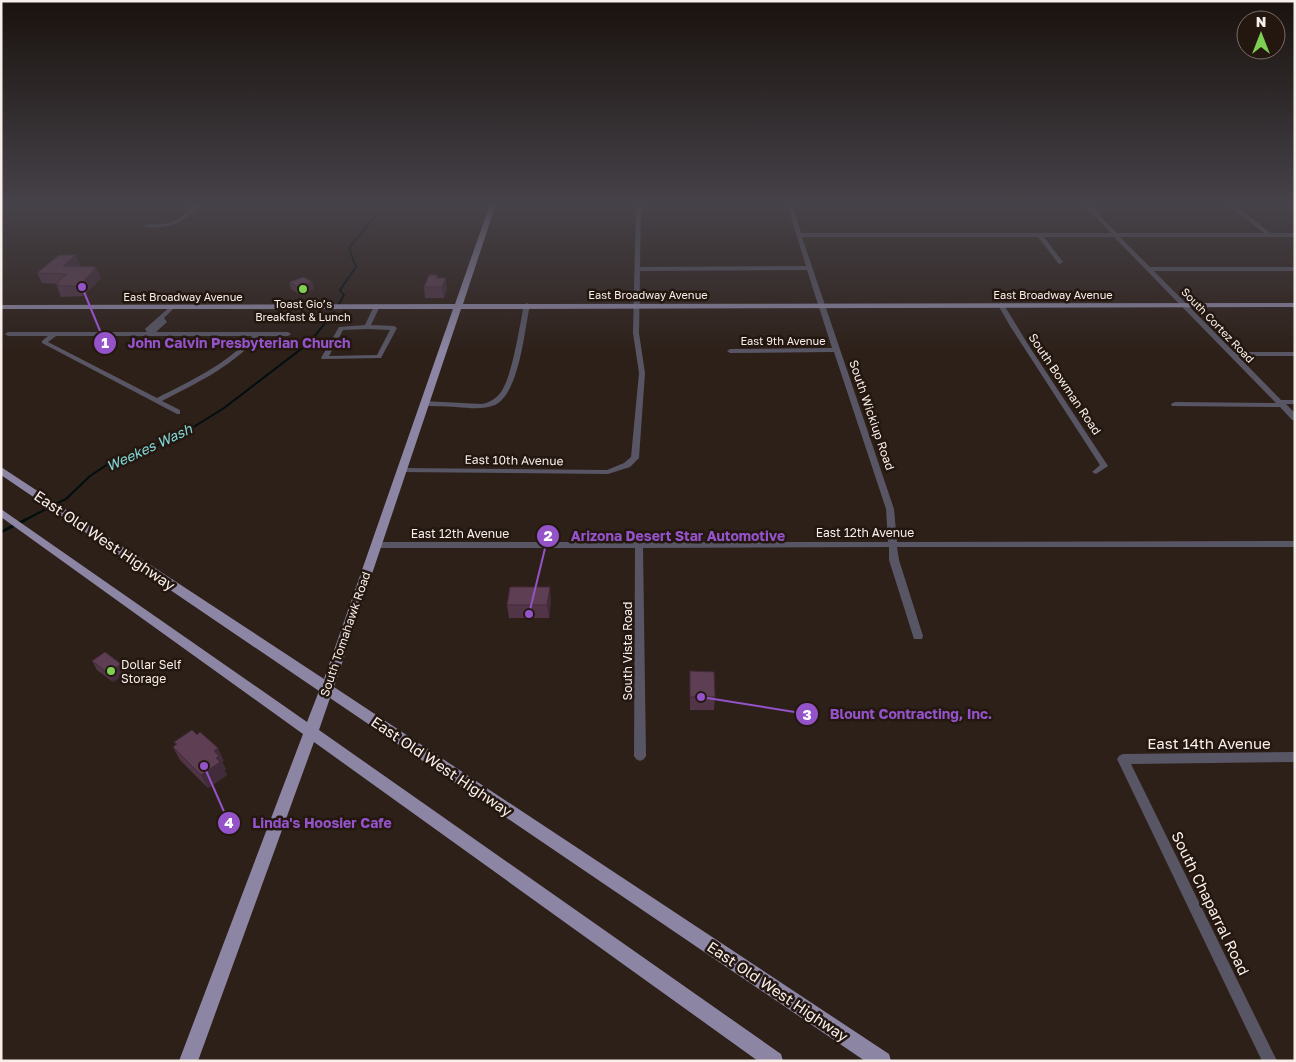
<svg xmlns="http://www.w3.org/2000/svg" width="1296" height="1062" viewBox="0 0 1296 1062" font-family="'Golos Text',sans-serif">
<rect width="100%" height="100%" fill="#2d2019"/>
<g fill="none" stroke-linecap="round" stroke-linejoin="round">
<g stroke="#000e0f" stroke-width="2">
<polyline points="339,304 344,295 340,290 356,267 349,248 383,207 388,204"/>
<polyline points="55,504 66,499 90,476 111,462 176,438 224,408 309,343 334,312"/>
<polyline points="23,521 50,507"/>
</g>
<polyline stroke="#000e0f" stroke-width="3" points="1,532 25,520"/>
<g fill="#585564" fill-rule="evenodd">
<path d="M195,204H201C189,217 177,226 159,227C154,228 148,228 143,226C149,223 157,225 164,224C177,223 186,213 195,204Z"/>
<polygon points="636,204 641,204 640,267 806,266 787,204 792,204 801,233 1111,233 1083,204 1088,204 1117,233 1264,233 1227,204 1232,204 1271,233 1295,233 1295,237 1120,237 1150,267 1295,267 1295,271 1154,271 1234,352 1295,352 1295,356 1238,356 1281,400 1295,400 1295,404 1286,404 1295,413 1295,420 1292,420 1280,407 1172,406 1171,404 1175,402 1276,403 1114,237 1044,237 1063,262 1060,264 1058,263 1038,237 802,237 894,509 897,542 1295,541 1295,547 897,547 899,560 923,636 922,639 914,639 913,636 889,560 889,547 643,548 646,756 644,759 640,761 636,759 634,756 635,548 375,548 371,545 375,542 888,542 886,509 834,352 730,353 727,351 730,349 832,348 807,270 640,271 639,333 645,373 639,458 630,467 608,474 398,472 397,470 398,468 401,468 607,470 624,463 631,457 639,373 633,333"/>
<path d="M527,303L530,305C524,331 520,392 495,405C483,410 469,408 456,407C445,406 433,407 421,405L420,403L424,401L481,404C489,403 496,399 501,392C513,374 519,328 524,305Z"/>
<polygon points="1001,303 1004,305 1029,346 1108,466 1096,474 1092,472 1100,465 1010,326 998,305"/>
<path d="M377,304L380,306L371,325L394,326L397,328L381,358L322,359L321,358L339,327L365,325L374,306ZM367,329L390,330L377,355L329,356L343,330Z"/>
<path d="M172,305L175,307L164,318L167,322L156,332H288L291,334L288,336H259C232,367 197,383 162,401L180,410V414H177L42,343V341L48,336H8L5,334L8,332H147L145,329L146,328ZM56,336H252C226,365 190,381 157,398L48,342Z"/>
<polygon points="1295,752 1295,762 1131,764 1277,1061 1262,1061 1117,759 1119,756 1123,754"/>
</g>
<polygon fill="#8c85a3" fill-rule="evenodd" points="490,204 496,204 463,304 1295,303 1295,307 461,309 334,687 889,1054 891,1061 865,1061 330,698 319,730 781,1054 783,1061 758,1061 314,742 198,1061 179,1061 303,734 1,517 1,509 307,722 319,691 1,475 1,467 324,679 453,309 1,309 1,305 455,304"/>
</g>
<g fill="#513547">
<polygon points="80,265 79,266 96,267 101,278 83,296 61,297 56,284 42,283 37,273"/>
<polygon points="437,275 438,278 447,289 444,298 425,298 424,287"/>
<polygon points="289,282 312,282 314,289 299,294 291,289"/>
<polygon points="551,600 549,618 509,618 507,605"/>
<polygon points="92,661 126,673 113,682 97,670"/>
<polygon points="690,671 715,697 714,710 690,710"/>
<polygon points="174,742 224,761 222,762 226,769 224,770 227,775 208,788 180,760 173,747 176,745"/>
</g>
<g fill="#422b3a">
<polygon points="76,255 80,265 68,276 63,266"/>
<polygon points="96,267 101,278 83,296 79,286"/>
<polygon points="446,278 447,289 444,298 442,287"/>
<polygon points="312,282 314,289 299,294 297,287"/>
<polygon points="550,587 551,600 549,618 547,605"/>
<polygon points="121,664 126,673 113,682 108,673"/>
<polygon points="218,748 224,761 222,762 226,769 224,770 227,775 208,788 201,775 214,751"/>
</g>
<g fill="#5e3e53" stroke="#422b3a">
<polygon points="59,255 76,255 63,266 96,267 79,286 57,286 59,284 55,284 67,274 37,273"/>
<polygon points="429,275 437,275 436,278 446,278 442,287 424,287"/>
<polygon points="304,277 312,282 297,287 289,282"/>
<polygon points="510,587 550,587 547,605 507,605"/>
<polygon points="105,652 121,664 108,673 92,661"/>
<polygon points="690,671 714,672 715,697 690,697"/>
<polygon points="192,730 197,735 200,732 218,748 214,751 219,756 216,758 220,762 201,775 173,747 177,744 174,742"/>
</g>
<linearGradient id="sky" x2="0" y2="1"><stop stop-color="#19120e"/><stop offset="0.58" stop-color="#464249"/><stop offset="1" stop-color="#464249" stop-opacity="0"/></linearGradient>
<rect width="1296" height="353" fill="url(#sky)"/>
<g fill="#7ed053" stroke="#231710" stroke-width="2">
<circle cx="303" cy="289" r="5"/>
<circle cx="111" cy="671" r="5"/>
</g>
<g text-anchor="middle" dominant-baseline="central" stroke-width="5" stroke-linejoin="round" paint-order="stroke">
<g font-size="11" fill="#f8efea" stroke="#231710">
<text x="648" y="294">East Broadway Avenue</text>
<text x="1053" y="294">East Broadway Avenue</text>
<text x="183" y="296">East Broadway Avenue</text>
<text transform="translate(1218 325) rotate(46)">South Cortez Road</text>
<text x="783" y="340">East 9th Avenue</text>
</g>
<g font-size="11" fill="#f8efea" stroke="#231710">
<text x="303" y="303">Toast Gio’s<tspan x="303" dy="13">Breakfast &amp; Lunch</tspan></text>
</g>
<g font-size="12" fill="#f8efea" stroke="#231710">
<text transform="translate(1065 384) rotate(56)">South Bowman Road</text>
<text transform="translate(872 415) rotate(71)">South Wickiup Road</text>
<text transform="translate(514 460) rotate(1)">East 10th Avenue</text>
<text x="865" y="532">East 12th Avenue</text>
<text x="460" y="533">East 12th Avenue</text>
<text transform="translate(345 634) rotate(-71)">South Tomahawk Road</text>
<text transform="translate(627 651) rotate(-90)">South Vista Road</text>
</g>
<g font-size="12" fill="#f8efea" stroke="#231710" text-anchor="start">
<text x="121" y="664">Dollar Self<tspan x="121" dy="14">Storage</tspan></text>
</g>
<g font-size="14" font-style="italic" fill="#82d9d9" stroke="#231710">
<text transform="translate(149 447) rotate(-25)">Weekes Wash</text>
</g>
<g font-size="15" fill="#f8efea" stroke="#231710">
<text transform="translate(105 540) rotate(34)">East Old West Highway</text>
<text x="1209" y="743">East 14th Avenue</text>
<text transform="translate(442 766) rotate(34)">East Old West Highway</text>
<text transform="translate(1211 903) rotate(64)">South Chaparral Road</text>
<text transform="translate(778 991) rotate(34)">East Old West Highway</text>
</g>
</g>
<path fill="none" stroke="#9453c8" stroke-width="2" d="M82 287L105 343M529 614L548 536M701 697L807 714M204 766L229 823"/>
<g fill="#9453c8" stroke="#231710" stroke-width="2">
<circle cx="82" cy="287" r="5"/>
<circle cx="529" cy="614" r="5"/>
<circle cx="701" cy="697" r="5"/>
<circle cx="204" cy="766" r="5"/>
<circle cx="105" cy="343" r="12"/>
<circle cx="548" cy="536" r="12"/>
<circle cx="807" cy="714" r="12"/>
<circle cx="229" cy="823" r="12"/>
</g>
<g font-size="15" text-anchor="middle" font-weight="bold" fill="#fff">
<text x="105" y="348">1</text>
<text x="548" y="541">2</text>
<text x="807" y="720">3</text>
<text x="229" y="828">4</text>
</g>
<g font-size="14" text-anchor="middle" font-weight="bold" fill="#9453c8" stroke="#231710" stroke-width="5" stroke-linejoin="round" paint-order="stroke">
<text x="239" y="348">John Calvin Presbyterian Church</text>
<text x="678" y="541">Arizona Desert Star Automotive</text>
<text x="911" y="719">Blount Contracting, Inc.</text>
<text x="322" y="828">Linda's Hoosier Cafe</text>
</g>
<rect width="1296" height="1062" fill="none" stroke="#f8efea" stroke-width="5"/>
<g transform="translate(1261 35)"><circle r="24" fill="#231710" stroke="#786d67"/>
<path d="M0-4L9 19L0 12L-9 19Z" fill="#7ed053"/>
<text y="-8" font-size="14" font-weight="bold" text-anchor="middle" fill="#f8efea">N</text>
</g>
</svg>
